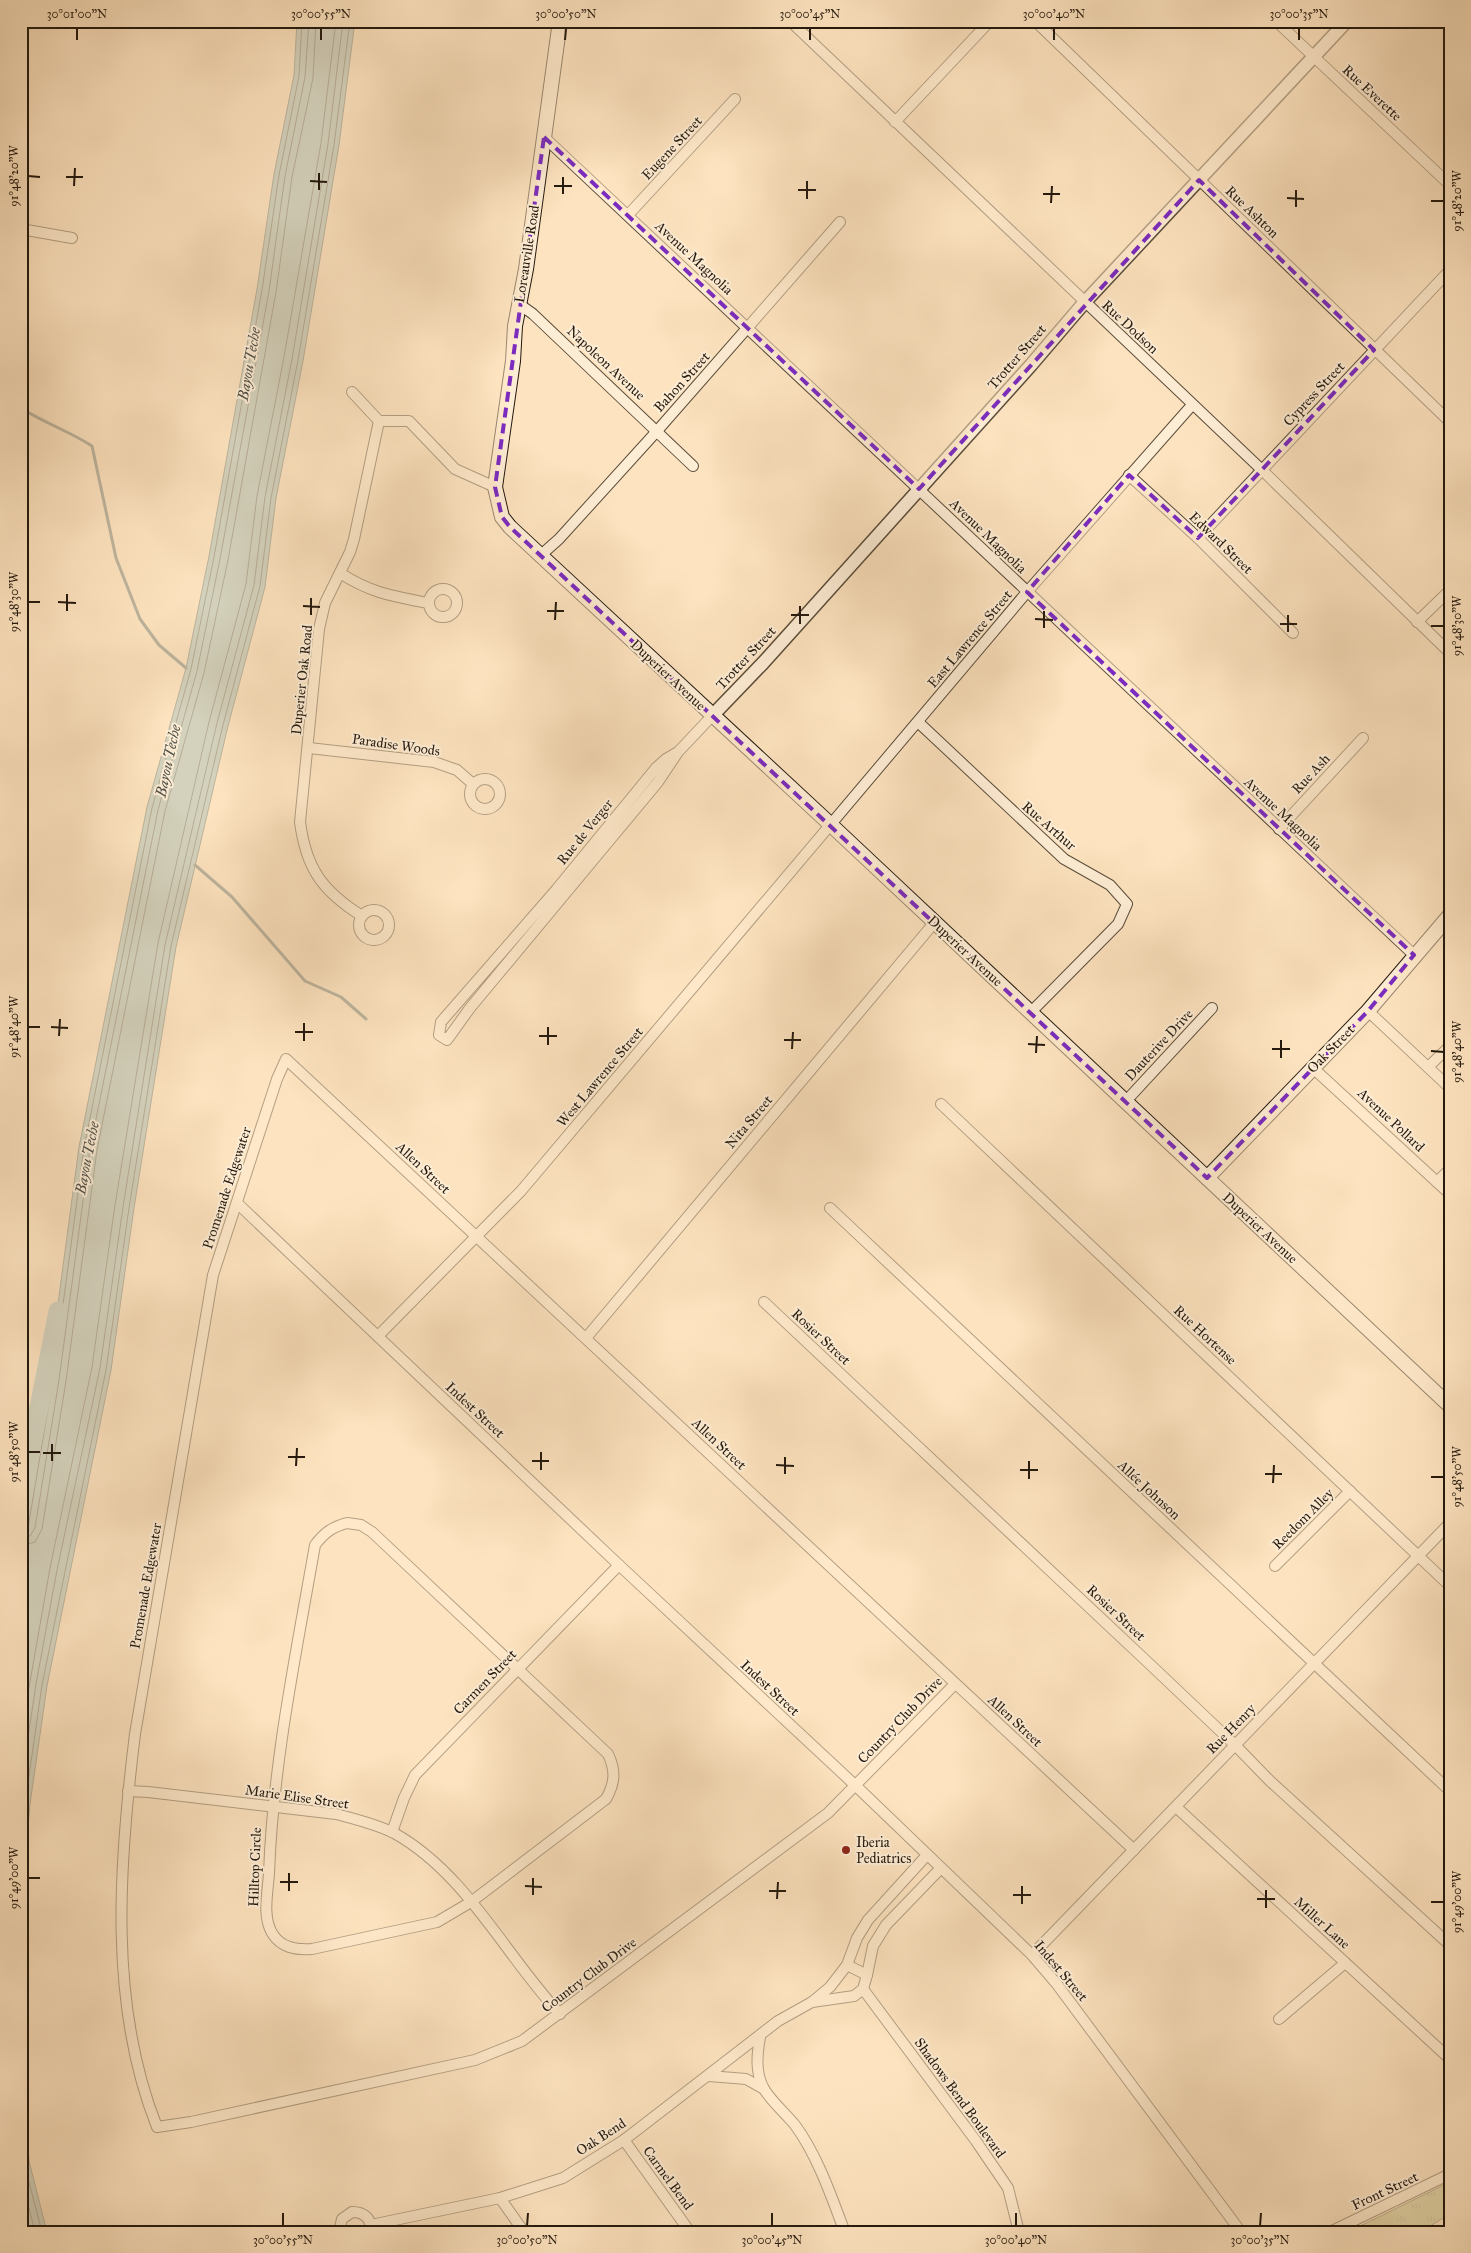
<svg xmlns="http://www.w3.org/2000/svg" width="1471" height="2253" viewBox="0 0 1471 2253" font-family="'IM FELL Great Primer',serif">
<defs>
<pattern id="grass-tufts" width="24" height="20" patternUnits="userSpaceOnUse" patternTransform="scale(1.25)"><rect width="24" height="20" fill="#c4c38f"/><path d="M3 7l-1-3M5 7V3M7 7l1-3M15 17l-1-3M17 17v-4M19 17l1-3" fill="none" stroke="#a8a77a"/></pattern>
</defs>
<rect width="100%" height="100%" fill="#fde3bf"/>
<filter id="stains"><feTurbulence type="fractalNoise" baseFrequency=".004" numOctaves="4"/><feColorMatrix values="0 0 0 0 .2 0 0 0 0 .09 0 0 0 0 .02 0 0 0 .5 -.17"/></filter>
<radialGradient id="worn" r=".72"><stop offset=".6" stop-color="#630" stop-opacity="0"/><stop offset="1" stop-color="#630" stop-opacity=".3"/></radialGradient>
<polygon fill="url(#grass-tufts)" stroke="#746e4e" points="1450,2182 1450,2214 1420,2232 1348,2232"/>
<g fill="#a2bdba" stroke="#707b75">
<polygon points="297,21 355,21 339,145 303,361 276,498 265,587 228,726 176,947 134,1208 111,1370 47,1686 30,1804 21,1908 21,1540 48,1378 79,1147 147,807 186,668 209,556 257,289 274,174 294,75"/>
<polygon points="21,1990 24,2091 29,2161 47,2232 21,2232"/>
</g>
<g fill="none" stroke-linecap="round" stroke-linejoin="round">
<g stroke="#636b64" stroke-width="1">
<polyline points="21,1532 28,1528 53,1379 84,1148 152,808 191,669 214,557 262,290 279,175 299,76 302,21"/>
<polyline points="21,1538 30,1536 35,1528 59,1380 90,1149 158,810 197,671 220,559 269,291 285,176 305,77 309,21"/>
<polyline points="21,1546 35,1542 42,1529 66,1381 97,1150 165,811 204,673 228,560 276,292 292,177 313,78 316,21"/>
<polyline points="21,1733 50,1568 92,1367 115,1205 158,943 209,722 246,584 257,496 284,357 321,143 336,21"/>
<polyline points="21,1784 36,1684 57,1570 100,1368 123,1207 165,945 217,723 254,585 265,497 292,359 328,144 343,21"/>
<polyline points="21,1846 25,1804 42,1685 106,1370 129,1208 171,946 223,725 260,586 271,498 298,360 334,145 350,21"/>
<polyline points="21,2124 24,2163 42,2232"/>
<polyline points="21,2176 35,2232"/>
</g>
<g stroke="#707b75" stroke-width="3">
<path d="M21,408C44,423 69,431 92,446L116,558L140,619L159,645L186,668"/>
<polyline points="195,865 232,897 305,981 341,997 366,1019"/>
</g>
<polyline stroke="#a2bdba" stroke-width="19" points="21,1499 58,1311"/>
<defs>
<g id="minor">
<polyline points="790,21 1262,470 1450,653"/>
<polyline points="1035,21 1450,422"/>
<polyline points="1276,21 1450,185"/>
<polyline points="895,122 990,21"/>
<polyline points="544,137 1414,955"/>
<polyline points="628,215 735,99"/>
<polyline points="21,229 72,238"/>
<polyline points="519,304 533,314 693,466"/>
<polyline points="352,392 379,421"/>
<polyline points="379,421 409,421 455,469 495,487"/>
<polyline points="1129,475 1198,538 1293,633"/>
<polyline points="1198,538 1450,270"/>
<polyline points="541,555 559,539 657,431 840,222"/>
<path d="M340,573C371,593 392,596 428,603"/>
<circle cx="443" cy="603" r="14"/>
<polyline points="1417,622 1450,590"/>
<polyline points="918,722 1064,859 1110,885 1127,904 1118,924 1031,1012"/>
<polyline points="309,748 434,762 457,770 473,784"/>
<polyline points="678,752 666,759 656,768 556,890 441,1022 439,1035 447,1040 470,1008 658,782 678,752 712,716"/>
<circle cx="485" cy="794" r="15"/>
<polyline points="1279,829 1363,738"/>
<circle cx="374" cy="925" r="15"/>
<path d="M362,916C322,891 306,868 300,822L319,629L325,603L350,552L354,539L379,421"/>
<polyline points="1368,1011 1450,1088"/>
<polyline points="1428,1067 1450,1046"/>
<polyline points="1313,1068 1450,1194"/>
<polyline points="1126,1101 1212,1008"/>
<polyline points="941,1104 1450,1586"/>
<polyline points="1437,1182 1450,1169"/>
<polyline points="237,1203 619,1565 856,1786 1032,1955 1056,1983 1241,2232"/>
<polyline points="830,1208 1450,1791"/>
<polyline points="764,1302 1156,1670 1235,1745 1270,1781 1450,1945"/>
<polyline points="378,1336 521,1191 1027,592 1192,405"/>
<polyline points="586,1338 934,923"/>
<path d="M347,1523L361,1525L372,1532L608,1754C616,1771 615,1783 606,1799L471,1902L437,1922L312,1949C296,1950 281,1948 272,1933C262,1916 268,1891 269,1873C273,1763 296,1654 315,1545C324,1533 332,1527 347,1523Z"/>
<polyline points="1275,1566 1350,1491"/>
<path d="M955,1684L828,1813L522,2041L475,2060L191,2122L157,2127C108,2004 119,1863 135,1734L213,1275L277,1079L286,1059L1134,1850"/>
<path d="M128,1791L148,1792L336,1814C355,1819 376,1824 394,1833C466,1873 505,1955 560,2014"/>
<polyline points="1176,1807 1450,2059"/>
<polyline points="392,1832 404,1798 415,1775 619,1565"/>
<polyline points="1032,1955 1450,1523"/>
<polyline points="867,1975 873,1946 886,1925 941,1868"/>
<polyline points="863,1989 976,2141 1008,2188 1019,2232"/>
<polyline points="812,2002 830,1987 847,1965 857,1938 868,1920 927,1855"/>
<polyline points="1279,2019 1345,1963"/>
<path d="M760,2037C757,2054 755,2073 764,2089C772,2102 785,2113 795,2125C817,2155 831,2195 844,2230"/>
<polyline points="709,2076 746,2079 764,2089"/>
<polyline points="624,2140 690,2232"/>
<polyline points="500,2198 524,2232"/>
<polyline points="371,2225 500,2198 563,2178 624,2140 778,2021 812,2002 854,1996 863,1989 867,1975 847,1965"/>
<path d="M339,2232L342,2219L352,2212C364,2212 371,2218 371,2230"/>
<polyline points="1330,2232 1450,2174"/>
</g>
<polyline id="tertiary" points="712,716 763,663 1031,365 1084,303 1347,21"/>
<g id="secondary">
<polyline points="560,21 526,269 515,326 513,361 495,487 502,517 510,527 830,824 1450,1406"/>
<polyline points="1207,1178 1368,1011 1450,915"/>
</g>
</defs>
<use href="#minor" stroke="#5a4c3a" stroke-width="12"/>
<use href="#tertiary" stroke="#5a4c3a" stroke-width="15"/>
<use href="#secondary" stroke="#24190e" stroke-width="16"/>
<use href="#minor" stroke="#feedd5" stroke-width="10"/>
<use href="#tertiary" stroke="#feedd5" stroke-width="12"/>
<use href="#secondary" stroke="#feedd5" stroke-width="14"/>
</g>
<path d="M0 0H1471V2253H0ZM544,137L919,489L1199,180L1374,350L1198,538L1129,475L1027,592L1414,955L1368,1011L1207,1178L510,527L502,517L495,487Z" fill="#fde3bf" fill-opacity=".55" fill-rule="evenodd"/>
<path fill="none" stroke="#7b2cbf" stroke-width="4" stroke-dasharray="10 6" stroke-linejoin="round" d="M544,137L919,489L1199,180L1374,350L1198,538L1129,475L1027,592L1414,955L1368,1011L1207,1178L510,527L502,517L495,487Z"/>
<path fill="none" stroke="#24190e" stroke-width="2" d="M77,40V28M321,40V28M565,40L566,28M810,40V28M1054,40V28M1299,40V28M28,176L40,177M66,177H83M310,181L327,182M74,186L75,168M554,186H572M319,190V173M798,190H816M563,194V177M1043,194H1060M1287,198L1304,199M807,199V181M1431,201H1444M1051,203L1052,186M1296,207V190M28,602H40M58,602L76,603M303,606L320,607M67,611V594M547,611H564M311,615V598M791,615H809M1035,619L1053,620M555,620L556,602M800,624V606M1280,624H1297M1431,626H1444M1044,628V611M1288,632V615M28,1027H40M51,1027L68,1028M295,1032H313M59,1036L60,1019M539,1036H557M784,1040H801M304,1041V1023M1028,1044L1045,1045M548,1045V1027M792,1049L793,1032M1272,1049H1290M1431,1051L1444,1052M1036,1053L1037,1036M1281,1058V1040M28,1452H40M43,1453H61M288,1457H305M52,1461V1444M532,1461H549M776,1465L794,1466M296,1466L297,1448M541,1470V1452M1020,1470H1038M785,1474V1457M1265,1474H1282M1431,1477H1444M1029,1479V1461M1273,1483L1274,1465M28,1878H40M280,1882H298M525,1886L542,1887M289,1891V1873M769,1891H786M533,1895V1878M1013,1895H1031M777,1899L778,1882M1257,1899H1275M1431,1902H1444M1022,1904V1886M1266,1908V1890M283,2226V2213M527,2226L528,2213M772,2226V2213M1016,2226V2213M1260,2226L1261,2213"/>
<circle fill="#8f2418" stroke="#feedd5" stroke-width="2" cx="846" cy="1850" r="5"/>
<g text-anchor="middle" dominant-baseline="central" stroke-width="4" stroke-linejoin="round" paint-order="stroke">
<g font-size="14" fill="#24190e" stroke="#feedd5">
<text transform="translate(1372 93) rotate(43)">Rue Everette</text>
<text transform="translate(672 148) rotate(-47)">Eugene Street</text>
<text transform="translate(1252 212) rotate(44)">Rue Ashton</text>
<text transform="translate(527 254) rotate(-81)">Loreauville Road</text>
<text transform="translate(694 258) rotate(43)">Avenue Magnolia</text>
<text transform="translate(1130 327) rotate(43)">Rue Dodson</text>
<text transform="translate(1017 357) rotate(-49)">Trotter Street</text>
<text transform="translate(606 363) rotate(43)">Napoleon Avenue</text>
<text transform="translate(682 382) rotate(-48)">Bahon Street</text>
<text transform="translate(1314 394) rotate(-47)">Cypress Street</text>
<text transform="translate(988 536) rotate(44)">Avenue Magnolia</text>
<text transform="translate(1221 543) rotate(44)">Edward Street</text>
<text transform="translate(970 639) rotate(-50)">East Lawrence Street</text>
<text transform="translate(746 658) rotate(-47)">Trotter Street</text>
<text transform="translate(668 675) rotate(43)">Duperier Avenue</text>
<text transform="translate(302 680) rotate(-84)">Duperier Oak Road</text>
<text transform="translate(396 745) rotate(8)">Paradise Woods</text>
<text transform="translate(1311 774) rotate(-47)">Rue Ash</text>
<text transform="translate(1283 814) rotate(43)">Avenue Magnolia</text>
<text transform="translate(1049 826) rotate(41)">Rue Arthur</text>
<text transform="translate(585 832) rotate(-51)">Rue de Verger</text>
<text transform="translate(965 951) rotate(43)">Duperier Avenue</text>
<text transform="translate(1159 1045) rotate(-47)">Dauterive Drive</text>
<text transform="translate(1331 1049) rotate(-46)">Oak Street</text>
<text transform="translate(600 1077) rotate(-50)">West Lawrence Street</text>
<text transform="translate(1391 1120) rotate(43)">Avenue Pollard</text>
<text transform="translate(749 1122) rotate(-50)">Nita Street</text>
<text transform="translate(423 1168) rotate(43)">Allen Street</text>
<text transform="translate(227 1188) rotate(-72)">Promenade Edgewater</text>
<text transform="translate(1260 1228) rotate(43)">Duperier Avenue</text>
<text transform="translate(1205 1335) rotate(43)">Rue Hortense</text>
<text transform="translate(821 1337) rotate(43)">Rosier Street</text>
<text transform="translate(475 1410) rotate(43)">Indest Street</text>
<text transform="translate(719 1444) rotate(43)">Allen Street</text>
<text transform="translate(1149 1490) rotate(43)">Allée Johnson</text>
<text transform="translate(1303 1519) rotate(-45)">Reedom Alley</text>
<text transform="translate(146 1586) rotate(-80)">Promenade Edgewater</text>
<text transform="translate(1116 1613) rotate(43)">Rosier Street</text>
<text transform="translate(485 1682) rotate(-46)">Carmen Street</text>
<text transform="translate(770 1688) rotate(43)">Indest Street</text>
<text transform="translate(900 1720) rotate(-46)">Country Club Drive</text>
<text transform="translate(1015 1721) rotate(43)">Allen Street</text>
<text transform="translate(1231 1729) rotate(-46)">Rue Henry</text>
<text transform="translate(297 1797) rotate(8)">Marie Elise Street</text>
<text transform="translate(255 1867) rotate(-88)">Hilltop Circle</text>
<text transform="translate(1322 1923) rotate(42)">Miller Lane</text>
<text transform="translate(1061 1971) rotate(50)">Indest Street</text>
<text transform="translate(589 1975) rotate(-37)">Country Club Drive</text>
<text transform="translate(960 2098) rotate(54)">Shadows Bend Boulevard</text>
<text transform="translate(601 2137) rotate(-33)">Oak Bend</text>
<text transform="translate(668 2178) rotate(54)">Carmel Bend</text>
<text transform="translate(1385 2191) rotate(-25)">Front Street</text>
</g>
<g font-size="14" fill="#24190e" stroke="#feedd5" text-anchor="start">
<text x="856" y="1842">Iberia<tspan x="856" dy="16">Pediatrics</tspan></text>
</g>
<g font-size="15" font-style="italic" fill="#50524a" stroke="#feedd5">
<text transform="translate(249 364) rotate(-80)">Bayou Teche</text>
<text transform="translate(168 761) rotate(-78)">Bayou Teche</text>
<text transform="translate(87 1158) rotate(-79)">Bayou Teche</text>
</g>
</g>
<rect width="1471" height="2253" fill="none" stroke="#fde3bf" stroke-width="55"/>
<rect x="28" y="28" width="1416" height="2198" fill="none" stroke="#24190e" stroke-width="2"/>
<g font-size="12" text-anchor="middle" fill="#24190e">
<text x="77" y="18">30°01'00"N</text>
<text x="321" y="18">30°00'55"N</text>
<text x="566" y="18">30°00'50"N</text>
<text x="810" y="18">30°00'45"N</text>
<text x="1054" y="18">30°00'40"N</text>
<text x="1299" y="18">30°00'35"N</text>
<text transform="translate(14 176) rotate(-90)" y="4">91°48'20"W</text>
<text transform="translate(1457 201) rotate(-90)" y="4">91°48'20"W</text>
<text transform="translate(14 602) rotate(-90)" y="4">91°48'30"W</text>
<text transform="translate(1457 626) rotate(-90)" y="4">91°48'30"W</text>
<text transform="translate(14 1027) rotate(-90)" y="4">91°48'40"W</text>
<text transform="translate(1457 1052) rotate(-90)" y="4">91°48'40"W</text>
<text transform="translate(14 1452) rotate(-90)" y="4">91°48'50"W</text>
<text transform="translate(1457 1477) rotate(-90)" y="4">91°48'50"W</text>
<text transform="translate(14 1878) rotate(-90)" y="4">91°49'00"W</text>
<text transform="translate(1457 1902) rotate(-90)" y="4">91°49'00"W</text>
<text x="283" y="2244">30°00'55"N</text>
<text x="527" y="2244">30°00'50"N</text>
<text x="772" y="2244">30°00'45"N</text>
<text x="1016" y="2244">30°00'40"N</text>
<text x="1260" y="2244">30°00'35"N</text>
</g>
<rect width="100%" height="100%" filter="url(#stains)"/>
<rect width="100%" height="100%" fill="url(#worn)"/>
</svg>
